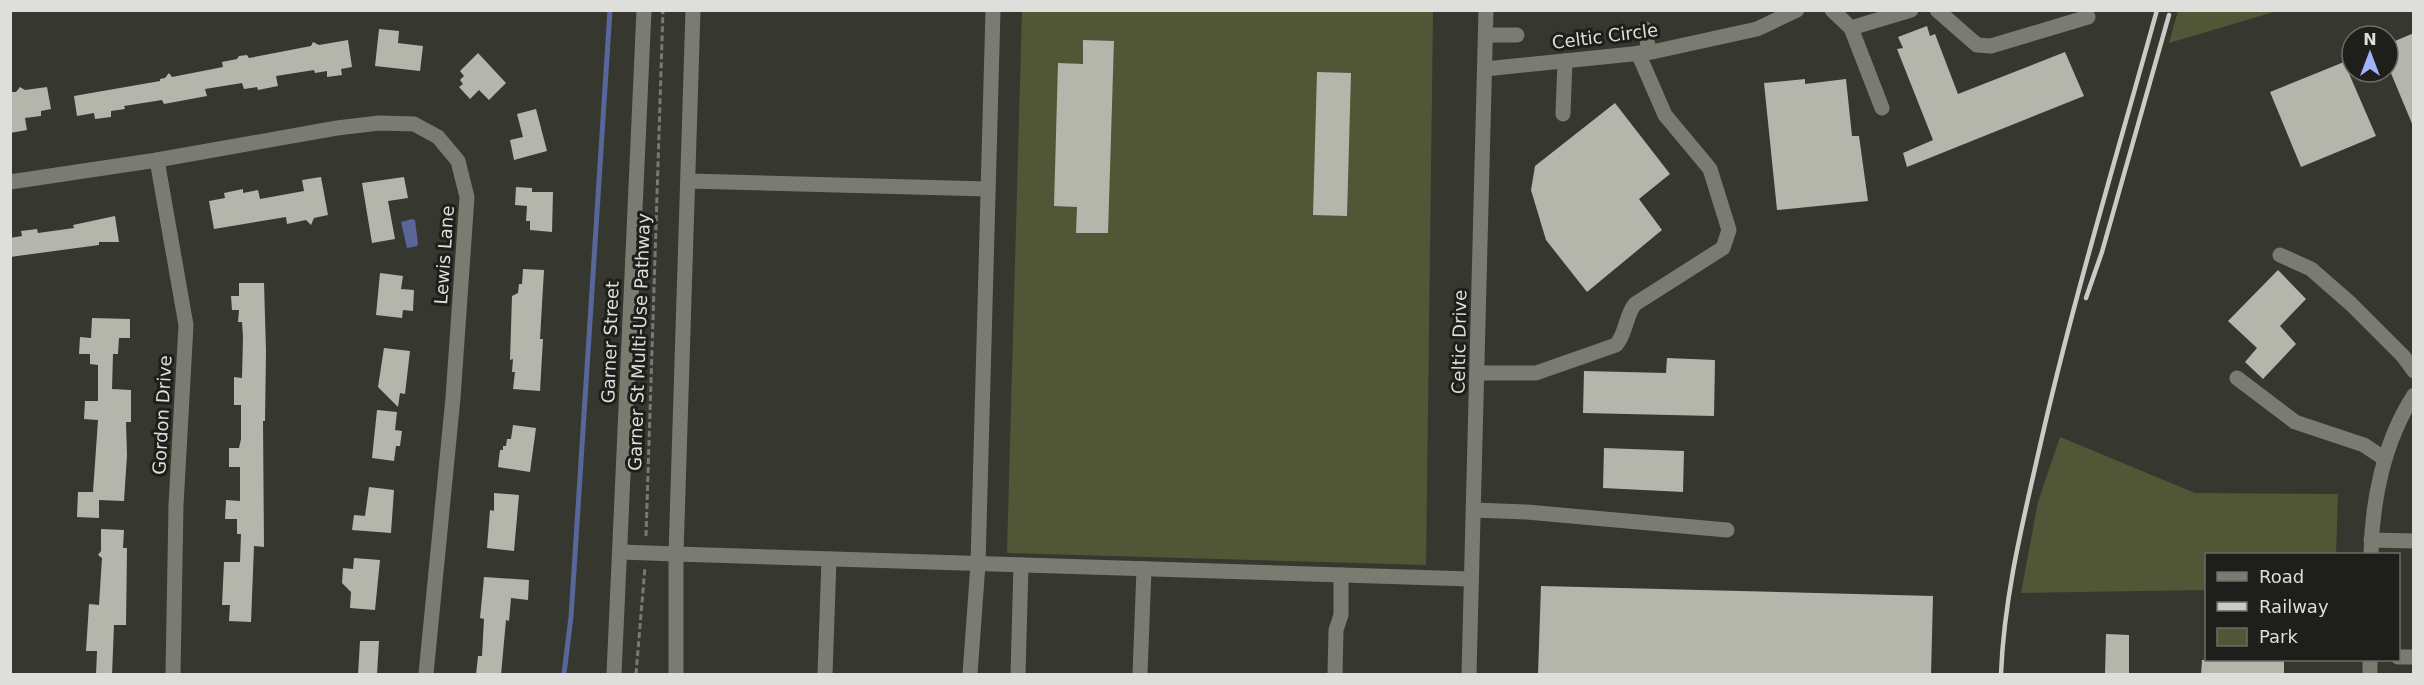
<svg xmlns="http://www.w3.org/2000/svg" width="2424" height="685" viewBox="0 0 2424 685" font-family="'DejaVu Sans',sans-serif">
<rect width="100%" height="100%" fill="#363830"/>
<g fill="#515736">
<polygon points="1022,11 1433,11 1426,565 1007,553"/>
<polygon points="2178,11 2178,10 2277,11 2169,43"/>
<polygon points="2060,437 2195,493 2338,494 2336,554 2206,554 2206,590 2021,593 2038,502"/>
</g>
<polygon fill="#596699" points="412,219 415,220 418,244 417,246 407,248 401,222"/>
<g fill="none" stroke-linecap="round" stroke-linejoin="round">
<polyline stroke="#596699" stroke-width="5" points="564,674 571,617 610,10"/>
</g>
<g fill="#b4b6ac">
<polygon points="1927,26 1930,36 1935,34 1958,94 2065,52 2084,96 1907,167 1903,153 1933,140 1897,49 1903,48 1898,37"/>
<polygon points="379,29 399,31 398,43 423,46 420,71 375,66"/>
<polygon points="2414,33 2414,126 2413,126 2388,66 2388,44"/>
<polygon points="348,40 352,67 341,69 342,75 327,77 327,71 315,73 314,70 276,76 278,86 258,90 257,87 244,89 242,83 205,89 207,96 164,104 162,100 124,106 125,109 111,111 111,117 95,119 94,113 77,116 74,96 160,81 160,79 165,78 169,73 172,77 223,67 222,62 237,59 239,56 247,55 249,58 311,46 313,42 319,45"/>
<polygon points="1083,40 1114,41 1108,233 1076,233 1077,207 1054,206 1058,63 1083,64"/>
<polygon points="478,53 506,83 489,100 479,90 470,99 459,87 463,84 460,80 464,76 460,71"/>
<polygon points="2344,62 2376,136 2301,167 2270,92"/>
<polygon points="1317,72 1351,73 1347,216 1313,215"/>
<polygon points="1805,79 1805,84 1846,79 1852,136 1859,136 1868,201 1777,210 1764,83"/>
<polygon points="20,87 25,90 47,87 51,109 41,111 41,116 25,118 27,130 10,133 10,92 16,92"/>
<polygon points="1615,103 1670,174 1639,199 1662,230 1587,292 1546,240 1531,190 1535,166"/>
<polygon points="536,109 547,151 514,160 510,140 523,137 517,114"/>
<polygon points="321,177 328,215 314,218 311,225 306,220 287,224 286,217 214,229 209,201 225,198 224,193 243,189 243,193 258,190 260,199 304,191 302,180"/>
<polygon points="404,177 408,198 388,201 395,239 372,243 362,183"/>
<polygon points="516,187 532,188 532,192 553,192 552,232 530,230 530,221 526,221 527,206 515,205"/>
<polygon points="115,216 119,242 99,242 99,245 10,257 10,238 22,236 21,231 37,229 38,233 74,228 73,225"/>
<polygon points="523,269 544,270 540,339 543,339 540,391 513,389 515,372 512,372 513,359 510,360 512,296 518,293 519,284 522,284"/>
<polygon points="2278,270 2306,299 2280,326 2296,344 2263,379 2245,362 2257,348 2228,321"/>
<polygon points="380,273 403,276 401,289 414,290 413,311 403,310 402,318 376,315"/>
<polygon points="239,283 264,283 266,351 265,421 263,421 264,547 254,546 251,622 229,621 230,605 222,605 224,562 240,562 241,534 237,534 237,519 225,519 226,500 240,501 240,467 229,467 229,448 239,448 241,439 241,405 234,405 234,377 242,378 243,337 242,322 238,322 239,310 232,310 231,296 239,296"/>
<polygon points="92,318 130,319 130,338 119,338 118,354 113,354 112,389 131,390 131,422 126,422 127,455 124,501 99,500 99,518 77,517 78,492 93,492 98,420 84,419 85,401 98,401 98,365 90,364 90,354 79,354 80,337 91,338"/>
<polygon points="384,348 410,351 405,394 400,393 398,407 378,387"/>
<polygon points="1667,358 1715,360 1714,416 1583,413 1584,371 1666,373"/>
<polygon points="377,410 397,412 395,430 402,431 400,446 396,446 394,461 372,458"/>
<polygon points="513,425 536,428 530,472 498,467 500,450 503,450 503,446 506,446 507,439 511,439"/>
<polygon points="1604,448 1684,451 1683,492 1603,488"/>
<polygon points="369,487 394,490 391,533 352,530 354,515 365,516"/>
<polygon points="494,493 519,495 514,551 487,548 490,510 494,511"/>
<polygon points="101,529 124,530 123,548 127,548 126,625 114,625 112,675 96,675 97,651 86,651 89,604 99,605 102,558 98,555 101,551"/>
<polygon points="354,558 380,560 375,610 350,608 351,592 342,583 343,568 353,569"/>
<polygon points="484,577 529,580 528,600 511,598 509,621 506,620 501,675 476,675 478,656 482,656 484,619 480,618"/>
<polygon points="1541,586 1933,596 1931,675 1538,675"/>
<polygon points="2106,634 2129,635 2129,674 2105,674"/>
<polygon points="360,641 379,641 377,675 358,675"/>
<polygon points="2202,660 2284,660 2284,675 2201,675"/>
</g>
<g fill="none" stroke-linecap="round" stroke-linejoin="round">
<g stroke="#787972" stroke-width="3" stroke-dasharray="6 3" stroke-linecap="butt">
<polyline points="646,536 663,10"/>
<polyline points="636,674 645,567"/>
</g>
<g stroke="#7a7c72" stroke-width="15">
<polyline points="693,10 676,554 1471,579"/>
<polyline points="1832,10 1851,28 1882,108"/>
<polyline points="1937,10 1977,45 1991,46 2088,17"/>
<polyline points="1851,28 1911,10"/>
<polyline points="1645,29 1649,52"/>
<polyline points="1486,35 1517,35"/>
<polyline points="1485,69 1652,52 1757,29 1797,10"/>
<polyline points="1563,114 1565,61"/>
<polyline points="157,160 186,325 176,505 173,674"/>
<polyline points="688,181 988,189"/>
<polyline points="10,182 157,160 337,128 379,123 414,124 438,137 458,161 467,197 453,398 426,674"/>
<polyline points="2280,255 2311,269 2351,304 2403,356 2414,371"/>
<path d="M1478,373H1536L1616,345C1627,332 1625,316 1635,304L1723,248L1729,230L1710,169L1665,115L1638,53"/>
<polyline points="2237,378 2295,422 2364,445 2385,459"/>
<polyline points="1474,510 1527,512 1727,530"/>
<polyline points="2371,540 2414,541"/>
<polyline points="621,552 676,554 676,674"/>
<path d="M2371,554C2372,500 2384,441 2414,395"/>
<polyline points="2398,657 2414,657"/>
<polyline points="614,674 644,10"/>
<polyline points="825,674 829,559"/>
<polyline points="970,674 978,564 993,10"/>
<polyline points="1018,674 1021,565"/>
<polyline points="1140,674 1144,569"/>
<polyline points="1335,674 1336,630 1341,615 1341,575"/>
<polyline points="1469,674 1486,10"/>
<polyline points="2370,674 2370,660"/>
</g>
<g stroke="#cacbc6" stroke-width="4.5">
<polyline points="2086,298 2102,252 2169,15"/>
<path d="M2001,674C2004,597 2023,521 2040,446C2073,300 2117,155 2157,10"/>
</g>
</g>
<g text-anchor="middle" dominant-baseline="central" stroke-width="6" stroke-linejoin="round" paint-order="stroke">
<g font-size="18" fill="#dedfda" stroke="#1e1f1b">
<text transform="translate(1605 36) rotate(-7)">Celtic Circle</text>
<text transform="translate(444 255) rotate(-86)">Lewis Lane</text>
<text transform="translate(610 342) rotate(-88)">Garner Street</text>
<text transform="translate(639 342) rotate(-88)">Garner St Multi-Use Pathway</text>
<text transform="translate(1459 342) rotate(-89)">Celtic Drive</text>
<text transform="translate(162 415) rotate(-87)">Gordon Drive</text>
</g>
</g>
<rect width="2424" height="685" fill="none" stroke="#dedfda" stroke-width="24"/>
<rect x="2205" y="553" width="195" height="108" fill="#1e1f1b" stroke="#6b6c67" stroke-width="1.5"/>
<rect x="2217" y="572" width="30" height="9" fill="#7a7c72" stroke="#6b6c67" stroke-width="1.5"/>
<text x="2259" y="583" font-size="18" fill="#dedfda">Road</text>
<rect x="2217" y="602" width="30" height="9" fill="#cacbc6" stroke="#6b6c67" stroke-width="1.5"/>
<text x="2259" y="613" font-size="18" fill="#dedfda">Railway</text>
<rect x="2217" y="628" width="30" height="18" fill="#515736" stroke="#6b6c67" stroke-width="1.5"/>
<text x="2259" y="643" font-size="18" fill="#dedfda">Park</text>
<g transform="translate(2370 54)"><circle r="28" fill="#1e1f1b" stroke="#6b6c67" stroke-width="1.5"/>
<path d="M0-4.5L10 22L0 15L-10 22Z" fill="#a0b3fd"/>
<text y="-9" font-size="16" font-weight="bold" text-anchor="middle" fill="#dedfda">N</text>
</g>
</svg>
